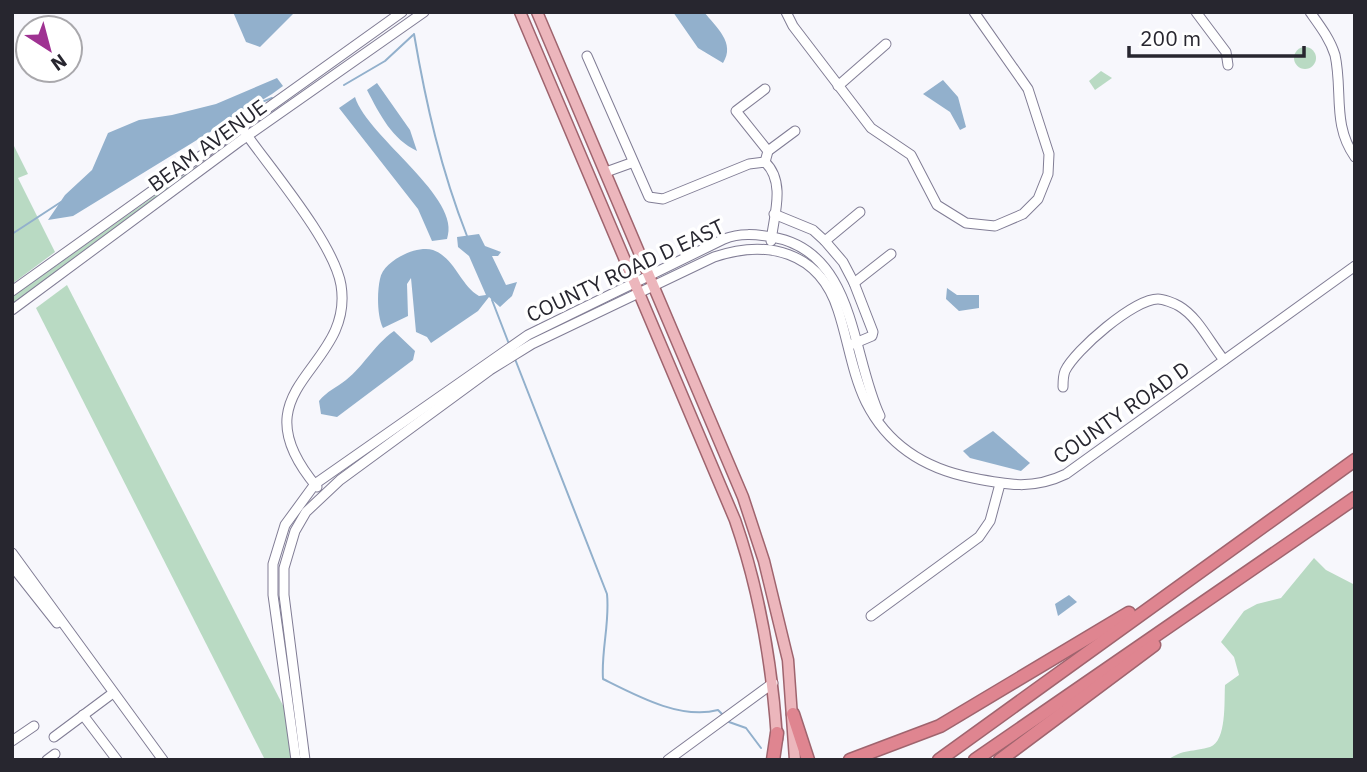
<svg xmlns="http://www.w3.org/2000/svg" width="1367" height="772" viewBox="0 0 1367 772" font-family="'IBM Plex Sans',sans-serif">
<rect width="100%" height="100%" fill="#f7f7fc"/>
<g fill="#b9dac3">
<circle cx="1305" cy="58" r="11"/>
<polygon points="1101,71 1112,78 1095,90 1089,81"/>
<polygon points="12,142 28,174 18,178 55,252 12,284"/>
<polygon points="228,144 230,146 12,307 12,297"/>
<polygon points="67,285 311,760 265,760 36,308"/>
<path d="M1314,558L1326,570L1355,585V760H1168C1182,749 1194,752 1210,747C1227,741 1224,701 1225,685L1239,675L1234,657L1221,642L1244,611L1257,604L1281,598Z"/>
</g>
<g fill="#92b0cc">
<polygon points="233,12 295,12 260,47 246,42"/>
<path d="M673,12H704C716,27 736,43 723,63L698,48Z"/>
<polygon points="277,78 283,86 272,94 73,216 48,220 65,195 92,170 108,133 139,120 172,115 216,104"/>
<polygon points="943,80 958,97 966,127 960,130 950,112 923,94"/>
<path d="M377,83L410,130L417,151C392,139 380,115 367,90Z"/>
<path d="M355,97C368,138 463,198 447,239L432,241L418,209L339,108Z"/>
<path d="M479,234L485,246L501,252L498,256H492L506,285L517,282L512,296L500,307L489,297L478,311L431,343L427,337L416,332L411,278L407,284L408,316L383,328C377,316 377,292 380,279C383,261 416,245 433,250C455,258 460,285 479,296L486,295L469,256L458,247L457,237Z"/>
<polygon points="947,288 957,295 979,295 979,308 959,311 946,299"/>
<path d="M394,331L415,351L413,360L337,417L321,414L319,401C327,391 336,388 346,380C364,366 373,346 394,331Z"/>
<polygon points="993,431 1030,463 1021,471 970,458 963,451"/>
<polygon points="1069,595 1077,602 1058,616 1055,604"/>
</g>
<g fill="none" stroke-linecap="round" stroke-linejoin="round">
<g stroke="#92b0cc" stroke-width="2">
<path d="M414,34C426,104 441,170 467,236"/>
<polyline points="344,85 385,61 413,35"/>
<polyline points="254,105 272,98"/>
<polyline points="12,234 61,202"/>
<polyline points="492,300 509,344"/>
<path d="M515,359L607,594C610,623 601,650 603,679C637,696 681,720 718,710L723,715"/>
<polyline points="729,722 746,728 761,748"/>
</g>
<defs>
<g id="minor">
<polyline points="786,12 793,26 871,128 911,155 937,205 966,223 995,226 1023,214 1038,199 1048,174 1049,154 1028,89 974,12"/>
<polyline points="1196,12 1226,52 1228,65"/>
<path d="M1310,12C1320,26 1330,39 1335,55C1343,91 1332,125 1355,157"/>
<path d="M587,56L649,197L663,199L749,164L765,162C786,182 774,215 771,241"/>
<polyline points="838,86 886,44"/>
<path d="M244,131C270,168 334,243 341,285C355,371 232,386 317,487"/>
<polyline points="768,151 795,131"/>
<polyline points="765,162 768,151 736,111 765,89"/>
<polyline points="606,172 631,163"/>
<polyline points="774,214 813,230 825,241 843,262 854,283 873,332 872,336 853,344"/>
<polyline points="825,241 860,212"/>
<polyline points="854,283 891,254"/>
<polyline points="12,291 402,12"/>
<polyline points="12,310 240,141 424,12"/>
<path d="M1063,387C1063,382 1063,376 1065,371C1075,350 1134,299 1158,299C1163,299 1174,303 1179,306C1198,317 1210,343 1224,360"/>
<polyline points="12,553 163,760"/>
<polyline points="12,566 57,623"/>
<polyline points="871,616 979,537 990,521 1000,484"/>
<polyline points="83,715 117,760"/>
<polyline points="54,737 113,693"/>
<polyline points="12,741 34,726"/>
<polyline points="47,760 55,754"/>
<path d="M296,760L273,595V564L285,525L315,484L528,335L724,239C740,233 755,234 772,237C856,251 851,355 880,416"/>
<path d="M305,760L284,595V568L295,531L306,512L340,480L490,370L532,344L714,257C767,239 819,251 838,310C848,340 852,373 866,402C888,446 926,469 973,478C1008,485 1033,490 1066,474L1355,266"/>
<polyline points="668,760 773,683"/>
</g>
<g id="major">
<path d="M520,12L735,520C760,592 772,663 777,739"/>
<polyline points="537,12 743,497 764,561 788,660 795,760"/>
</g>
<g id="highway">
<polyline points="793,714 808,760"/>
<polyline points="773,760 777,733"/>
<polyline points="850,760 940,726 1129,613"/>
<polyline points="939,760 1355,460"/>
<polyline points="975,760 1355,498"/>
<polyline points="1000,760 1154,645"/>
</g>
</defs>
<use href="#minor" stroke="#817d95" stroke-width="11"/>
<use href="#major" stroke="#9f646e" stroke-width="13"/>
<use href="#highway" stroke="#9f646e" stroke-width="15"/>
<use href="#minor" stroke="#fff" stroke-width="9"/>
<use href="#major" stroke="#ecb6bc" stroke-width="10"/>
<use href="#highway" stroke="#df8590" stroke-width="12"/>
</g>
<g text-anchor="middle" dominant-baseline="central" stroke-width="7" stroke-linejoin="round" paint-order="stroke">
<g font-size="21" fill="#27262f" stroke="#fff">
<text transform="translate(207 145) rotate(-36)">BEAM AVENUE</text>
<text transform="translate(625 270) rotate(-25)">COUNTY ROAD D EAST</text>
<text transform="translate(1121 412) rotate(-35)">COUNTY ROAD D</text>
</g>
</g>
<rect width="1367" height="772" fill="none" stroke="#27262f" stroke-width="28"/>
<g transform="translate(49 49) rotate(144)"><circle r="33" fill="#ffffff" stroke="#a9a8ac" stroke-width="2"/>
<path d="M0-5L12 26L0 18L-12 26Z" fill="#9f3292"/>
<text y="-10" font-size="19" font-weight="bold" text-anchor="middle" fill="#27262f">N</text>
</g>
<path d="M1129 46v10h175v-10" fill="none" stroke="#27262f" stroke-width="3.5"/>
<text x="1140" y="46" font-size="21" fill="#27262f" stroke="#ffffff" stroke-width="5" paint-order="stroke">200 m</text>
</svg>
